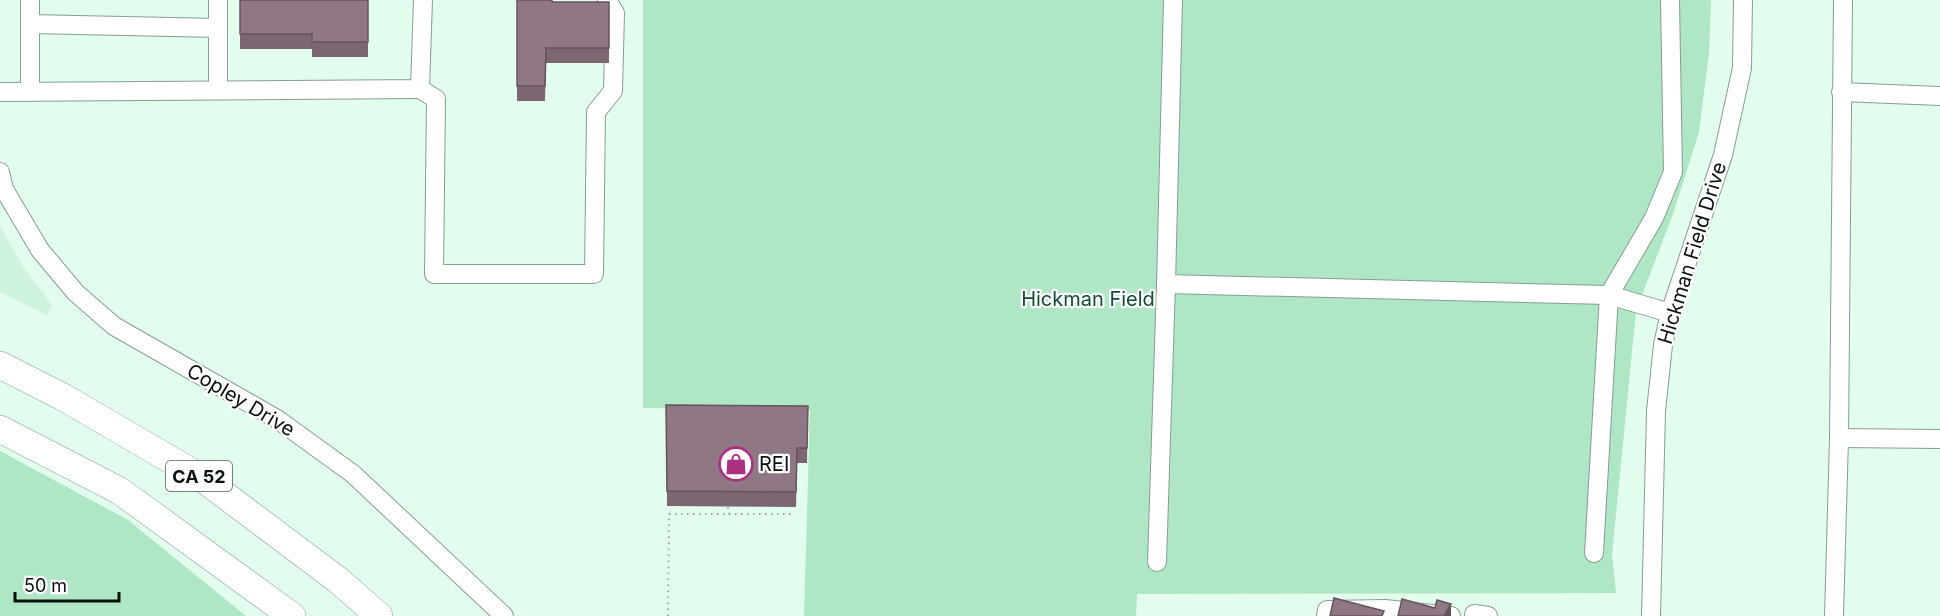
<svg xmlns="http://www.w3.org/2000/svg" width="1940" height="616" viewBox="0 0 1940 616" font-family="Inter,sans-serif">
<rect width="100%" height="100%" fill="#e2fded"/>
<polygon fill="#d0f3df" points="0,226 22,265 52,305 47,315 0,292"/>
<g fill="#aee6c6">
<polygon points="643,0 1711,0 1709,53 1699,132 1673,214 1636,311 1612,555 1616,593 1137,594 1136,616 804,616 810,410 643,408"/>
<polygon points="0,451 128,520 246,616 0,616"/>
</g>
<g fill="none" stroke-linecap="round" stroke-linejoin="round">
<defs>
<g id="minor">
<polyline points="1173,0 1166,284 1609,295 1670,313"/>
<polyline points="30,24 218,28"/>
<polyline points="420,89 436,99 434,274 594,274 596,112 613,91 615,13 607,0"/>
<polyline points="218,90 218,0"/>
<polyline points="0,92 420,89 423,0"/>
<polyline points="30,92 30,0"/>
<polyline points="1841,92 1940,96"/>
<polyline points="0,172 4,189 40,250 76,293 114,326 277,419 353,474 504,616"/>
<polyline points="1839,438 1940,439"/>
<polyline points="1594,553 1609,295 1654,218 1673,172 1670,0"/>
<polyline points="1157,562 1166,284"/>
<polyline points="1326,616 1327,610 1385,609 1451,616"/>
<polyline points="1474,616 1474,614 1488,616"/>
<polyline points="1651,616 1656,411 1663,345 1670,313 1723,155 1742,68 1743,0"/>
<polyline points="1834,616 1839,438 1843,0"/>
</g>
<g id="highway">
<polyline points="0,365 63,397 202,478 338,580 379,616"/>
<polyline points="0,429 120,491 292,616"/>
</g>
</defs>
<use href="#minor" stroke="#859f90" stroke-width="20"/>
<use href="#highway" stroke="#859f90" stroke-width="28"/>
<g stroke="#96ab9f" stroke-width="2" stroke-dasharray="1.5 4.5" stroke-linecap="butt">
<polyline points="728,507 729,514"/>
<polyline points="668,616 669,514 795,514"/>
</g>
<use href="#minor" stroke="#fff" stroke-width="18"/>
<use href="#highway" stroke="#fff" stroke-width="27"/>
</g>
<g fill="#7c6672">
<polygon points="240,0 368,0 368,57 312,57 312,49 240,49"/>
<polygon points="517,0 552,2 609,2 609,63 546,63 545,101 517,101"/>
<polygon points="666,405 808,406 807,463 797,463 796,507 667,506"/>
</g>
<polygon fill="#65535d" points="1451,604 1451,616 1444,616"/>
<g fill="#907785" stroke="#65535d" stroke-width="1.5">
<polygon points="240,0 368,0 368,42 312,42 312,34 240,34"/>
<polygon points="517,0 552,0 552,2 609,2 609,48 546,48 545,86 517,86"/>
<polygon points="666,405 808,406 807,448 797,448 796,492 667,491"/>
<polygon points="1334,598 1384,611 1382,616 1330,616"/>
<polygon points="1402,599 1435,608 1437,600 1451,604 1444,616 1398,616"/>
</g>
<defs>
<symbol id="shop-ring" viewBox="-11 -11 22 22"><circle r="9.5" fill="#fff" stroke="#ac3082" stroke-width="1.5"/><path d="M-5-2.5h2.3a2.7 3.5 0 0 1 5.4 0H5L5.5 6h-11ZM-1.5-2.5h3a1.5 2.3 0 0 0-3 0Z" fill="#ac3082"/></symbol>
</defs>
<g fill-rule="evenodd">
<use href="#shop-ring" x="717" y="445" width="38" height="38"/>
</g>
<g text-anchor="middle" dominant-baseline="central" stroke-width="4.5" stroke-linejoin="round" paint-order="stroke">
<rect fill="#fff" stroke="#525955" stroke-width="1.5" x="166" y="461" width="66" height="30" rx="4.5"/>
<g font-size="18" font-weight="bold" fill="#08120c">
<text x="199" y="476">CA 52</text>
</g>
<g font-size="20" fill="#08120c" stroke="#fff">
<text transform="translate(1692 253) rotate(-73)">Hickman Field Drive</text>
<text transform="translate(241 400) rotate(31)">Copley Drive</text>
</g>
<g font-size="20" fill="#114d32" stroke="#fff">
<text x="1088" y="299">Hickman Field</text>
</g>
<g font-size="20" fill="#08120c" stroke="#fff" text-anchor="start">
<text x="759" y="464">REI</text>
</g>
</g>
<path d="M15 592v9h104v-9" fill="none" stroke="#08120c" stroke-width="3"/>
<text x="24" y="592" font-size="18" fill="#08120c" stroke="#ffffff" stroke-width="4.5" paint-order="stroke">50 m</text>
</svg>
